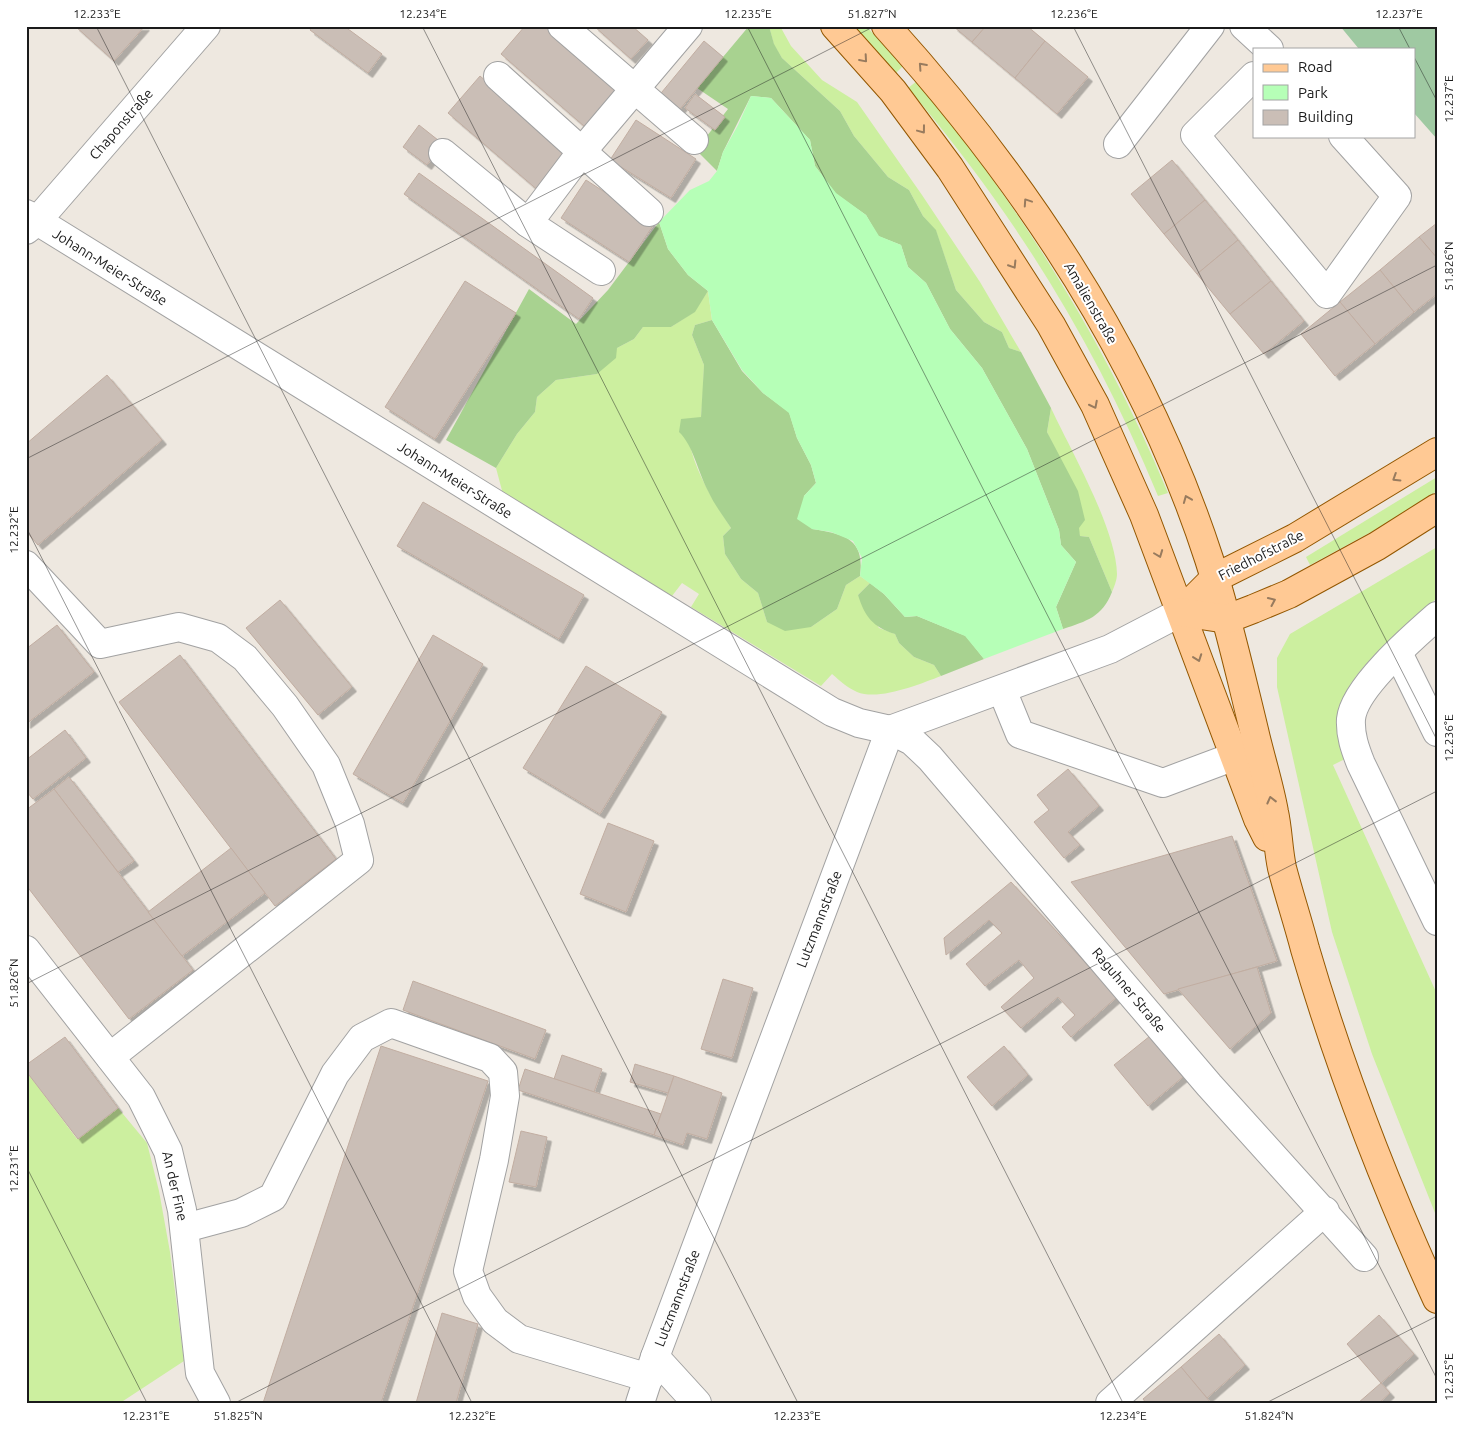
<svg xmlns="http://www.w3.org/2000/svg" width="1463" height="1429" viewBox="0 0 1463 1429" font-family="Ubuntu,sans-serif">
<defs>
<filter id="shadow"><feDropShadow dx="4.5" dy="4.5" stdDeviation="0" flood-color="#0004"/></filter>
</defs>
<rect width="100%" height="100%" fill="#eee8e0"/>
<g fill="#ccef9f">
<polygon points="769,26 780,26 791,46 822,80 857,102 922,195 980,282 1021,352 1009,348 1002,332 984,322 956,290 936,231 923,216 909,190 888,177 854,136 840,111 782,58 774,45"/>
<polygon points="854,26 866,26 903,66 896,73"/>
<path d="M917,81C1021,208 1105,341 1168,493L1158,496C1095,343 1015,214 908,88Z"/>
<path d="M708,291L712,320L695,325L692,335L704,365L703,393L701,417L689,441C696,474 713,500 731,528L723,536L725,554L741,579L758,593L767,622L811,627L837,609L846,585L860,576L870,583L858,595L879,628L895,634L899,643L914,657L934,665L941,676C920,684 879,701 857,692C848,688 840,681 832,674L821,686L691,607L699,594L682,583L672,596L504,498L496,468L517,434L535,412L537,397L556,380L597,374L617,348L634,339L643,327H671L694,312Z"/>
<path d="M1051,408C1071,451 1116,528 1117,574C1117,580 1114,587 1112,592L1089,537L1080,536L1059,457L1047,432Z"/>
<polygon points="1437,477 1437,491 1382,526 1310,565 1306,557"/>
<path d="M1437,547V598C1411,622 1349,670 1342,704C1340,715 1346,745 1347,758L1333,765L1437,994V1218L1372,1054L1332,932L1277,687V658L1290,634Z"/>
<polygon points="26,1071 77,1139 118,1108 147,1143 159,1191 170,1252 184,1361 120,1403 26,1403"/>
</g>
<g fill="#a8d290">
<path d="M749,26H769L774,44L782,58L840,111L854,136L888,177L909,190L923,216L936,230L956,290L984,322L1002,332L1009,348L1021,352L1051,408L1047,432L1078,491L1085,520L1079,528L1080,536L1089,537L1112,592C1102,617 1087,621 1063,629L1056,607L1076,562L1061,545L1059,530L1027,449L982,368L950,329L926,283L908,267L901,245L878,236L866,215L836,194L815,166L810,140L771,98L751,96L723,152L717,171L696,150L728,109L697,88Z"/>
<polygon points="659,222 668,249 688,275 708,291 695,312 671,327 643,327 634,339 617,348 616,358 597,374 556,380 537,397 535,412 517,434 496,468 446,440 529,289 576,324 608,290"/>
<path d="M712,320L742,371L763,393L789,412L797,438L811,465L816,483L804,496L812,529C845,534 865,539 860,576L846,585L837,609L811,627L785,631L767,622L758,593L741,579L725,554L723,536L731,528C723,516 714,504 708,491C698,472 693,445 679,432L681,419L701,417L704,365L692,335L695,325Z"/>
<path d="M870,583L884,594L905,617L917,616L966,636L984,659L941,676L934,665L914,657L899,643L895,634C873,627 865,617 858,595Z"/>
</g>
<polygon fill="#9fc9a2" points="1340,26 1437,26 1437,139 1414,113 1414,49 1359,49"/>
<polygon fill="#b6ffb7" points="751,96 771,98 810,140 815,166 836,193 866,215 879,236 901,245 908,267 926,283 950,329 982,368 1027,449 1059,530 1061,545 1076,562 1056,607 1063,629 984,659 965,636 917,616 905,617 884,594 860,576 862,558 853,541 831,532 812,529 797,519 804,496 816,483 811,465 797,438 789,413 763,393 742,370 712,320 708,291 688,275 668,249 659,222 690,190 709,181 717,171 723,152 738,125"/>
<g fill="#cabeb6" stroke="#c1ada1" filter="url(#shadow)">
<polygon points="75,26 145,26 114,61"/>
<polygon points="313,26 325,26 329,29 330,26 344,26 382,54 368,73 310,30"/>
<polygon points="525,26 546,26 625,96 592,133 501,54"/>
<polygon points="594,26 632,26 648,40 631,59"/>
<polygon points="953,26 986,26 972,42"/>
<polygon points="986,26 1027,26 1045,41 1015,78 972,42"/>
<polygon points="704,41 723,57 676,114 657,98"/>
<polygon points="1045,41 1088,77 1057,114 1015,78"/>
<polygon points="480,76 573,155 540,192 448,113"/>
<polygon points="695,94 725,117 715,130 685,108"/>
<polygon points="636,120 696,159 671,198 610,160"/>
<polygon points="419,125 443,144 427,165 403,147"/>
<polygon points="1172,160 1205,200 1164,234 1131,194"/>
<polygon points="419,173 593,298 579,319 404,194"/>
<polygon points="586,180 654,224 629,262 561,218"/>
<polygon points="1205,200 1238,240 1197,274 1164,234"/>
<polygon points="1437,223 1437,258 1419,237"/>
<polygon points="1419,237 1437,258 1437,294 1414,312 1380,270"/>
<polygon points="1238,240 1271,281 1230,314 1197,274"/>
<polygon points="1380,270 1414,312 1375,344 1340,302"/>
<polygon points="465,281 516,313 435,439 385,407"/>
<polygon points="1271,281 1304,321 1264,354 1230,314"/>
<polygon points="1340,302 1375,344 1335,376 1301,334"/>
<polygon points="107,375 162,440 38,545 26,531 26,444"/>
<polygon points="423,502 584,595 559,639 397,546"/>
<polygon points="280,600 352,687 318,715 246,628"/>
<polygon points="57,625 94,672 26,724 26,649"/>
<polygon points="433,635 483,664 403,803 353,774"/>
<polygon points="180,655 336,859 275,906 119,702"/>
<polygon points="586,666 662,712 600,814 523,768"/>
<polygon points="65,730 86,758 33,799 26,791 26,760"/>
<polygon points="1068,769 1099,806 1068,832 1080,845 1064,858 1034,822 1049,810 1037,795"/>
<polygon points="69,777 134,861 118,872 54,789"/>
<polygon points="54,789 193,970 129,1019 26,885 26,810"/>
<polygon points="608,823 654,841 626,912 580,894"/>
<polygon points="1232,836 1277,961 1164,994 1071,882"/>
<polygon points="231,848 265,893 182,956 148,912"/>
<polygon points="1011,882 1117,997 1071,1037 1062,1027 1075,1015 1058,997 1021,1028 1001,1007 1034,978 1019,960 985,986 966,964 1002,933 989,920 946,955 944,938"/>
<polygon points="1257,967 1271,1013 1230,1049 1178,989"/>
<polygon points="723,979 753,988 732,1058 701,1049"/>
<polygon points="413,981 546,1030 535,1059 403,1010"/>
<polygon points="1150,1036 1183,1077 1148,1106 1114,1065"/>
<polygon points="65,1037 118,1108 78,1139 26,1071 26,1065"/>
<polygon points="381,1046 488,1081 381,1403 263,1403"/>
<polygon points="1004,1046 1028,1075 992,1106 967,1077"/>
<polygon points="562,1055 602,1069 594,1092 554,1079"/>
<polygon points="635,1064 674,1076 668,1093 630,1082"/>
<polygon points="525,1069 661,1114 654,1135 518,1090"/>
<polygon points="674,1076 722,1093 707,1139 687,1133 683,1145 654,1135"/>
<polygon points="521,1131 547,1137 536,1187 509,1182"/>
<polygon points="442,1313 478,1324 456,1403 416,1403"/>
<polygon points="1379,1315 1414,1354 1381,1383 1347,1344"/>
<polygon points="1219,1334 1245,1365 1207,1398 1181,1367"/>
<polygon points="1181,1367 1211,1403 1146,1403 1143,1399"/>
<polygon points="1381,1383 1390,1393 1379,1403 1358,1403"/>
</g>
<g fill="none" stroke-linecap="round" stroke-linejoin="round">
<defs>
<g id="minor">
<polyline points="562,26 694,140"/>
<polyline points="1244,26 1269,49"/>
<polyline points="498,76 649,212"/>
<polyline points="1254,76 1195,135 1327,294 1397,196 1343,136"/>
<polyline points="1118,144 1210,26"/>
<polyline points="443,153 528,223 583,150 688,26"/>
<polyline points="26,214 832,712 859,723 890,730 912,741 930,758 1209,1085 1364,1257"/>
<polyline points="528,223 601,271"/>
<polyline points="26,230 36,222 206,26"/>
<polyline points="26,565 100,644 179,627 218,638 245,658 285,706 326,765 350,824 359,860 110,1057"/>
<path d="M1437,616C1413,637 1354,688 1351,719C1350,735 1355,749 1361,764L1437,921"/>
<polyline points="1398,653 1437,732"/>
<polyline points="1002,690 1020,734 1163,783 1235,756"/>
<polyline points="26,950 141,1097 168,1151 182,1210 200,1373 216,1403"/>
<polyline points="185,1228 241,1213 273,1197 335,1074 362,1038 391,1023 490,1058 503,1072 505,1096 494,1160 468,1271 477,1296 495,1321 519,1339 649,1378"/>
<polyline points="655,1357 697,1403"/>
<polyline points="640,1403 655,1357 890,730 1110,649 1181,612"/>
<polyline points="1110,1403 1325,1211"/>
</g>
<g id="major">
<polyline points="835,26 893,91 950,168 1051,325 1095,405 1144,515 1258,819 1267,837"/>
<path d="M886,26C1026,181 1144,359 1209,559C1227,615 1240,673 1254,730C1260,757 1269,784 1274,812C1278,830 1278,849 1282,868C1289,895 1298,922 1305,949C1340,1069 1385,1185 1437,1299"/>
<polyline points="1181,612 1215,578 1295,538 1437,452"/>
<polyline points="1181,612 1227,619 1253,609 1289,594 1377,546 1437,508"/>
</g>
</defs>
<use href="#minor" stroke="#a2a2a2" stroke-width="30"/>
<use href="#major" stroke="#935700" stroke-width="30"/>
<use href="#minor" stroke="#fff" stroke-width="28"/>
<use href="#major" stroke="#ffc994" stroke-width="28"/>
</g>
<defs><path id="oneway-chevron" d="M-2-3.5L2.5 0L-2 3.5" fill="none" stroke-width="1.6" stroke-linecap="round" stroke-linejoin="round" transform="scale(1.25)"/></defs>
<g stroke="#987b5e">
<use href="#oneway-chevron" transform="translate(864 59) rotate(49)"/>
<use href="#oneway-chevron" transform="translate(922 66) rotate(-132)"/>
<use href="#oneway-chevron" transform="translate(922 130) rotate(53)"/>
<use href="#oneway-chevron" transform="translate(1027 202) rotate(-124)"/>
<use href="#oneway-chevron" transform="translate(1013 265) rotate(58)"/>
<use href="#oneway-chevron" transform="translate(1094 405) rotate(63)"/>
<use href="#oneway-chevron" transform="translate(1396 478) rotate(148)"/>
<use href="#oneway-chevron" transform="translate(1187 499) rotate(-112)"/>
<use href="#oneway-chevron" transform="translate(1159 554) rotate(69)"/>
<use href="#oneway-chevron" transform="translate(1272 601) rotate(-24)"/>
<use href="#oneway-chevron" transform="translate(1198 658) rotate(70)"/>
<use href="#oneway-chevron" transform="translate(1271 800) rotate(-104)"/>
</g>
<path fill="none" stroke="#1b1b1b" stroke-width="1" stroke-opacity="0.45" d="M96,26L798,1403M422,26L1123,1403M747,26L1437,1379M1073,26L1437,740M1398,26L1410,49M1414,57L1437,101M26,459L875,26M26,527L472,1403M26,984L1437,265M26,1166L147,1403M235,1403L1437,791M1266,1403L1437,1316"/>
<g text-anchor="middle" dominant-baseline="central" stroke-width="4" stroke-linejoin="round" paint-order="stroke">
<g font-size="14" fill="#1b1b1b" stroke="#fff">
<text transform="translate(121 124) rotate(-49)">Chaponstraße</text>
<text transform="translate(110 267) rotate(32)">Johann-Meier-Straße</text>
<text transform="translate(1091 303) rotate(60)">Amalienstraße</text>
<text transform="translate(455 480) rotate(32)">Johann-Meier-Straße</text>
<text transform="translate(1261 555) rotate(-27)">Friedhofstraße</text>
<text transform="translate(819 919) rotate(-69)">Lutzmannstraße</text>
<text transform="translate(1129 990) rotate(50)">Raguhner Straße</text>
<text transform="translate(175 1186) rotate(77)">An der Fine</text>
<text transform="translate(677 1298) rotate(-69)">Lutzmannstraße</text>
</g>
</g>
<rect width="1463" height="1429" fill="none" stroke="#ffffff" stroke-width="55"/>
<rect x="1253" y="48" width="162" height="90" fill="#ffffff" stroke="#a4a4a4"/>
<rect x="1263" y="64" width="25" height="8" fill="#ffc994" stroke="#a4a4a4"/>
<text x="1298" y="72" font-size="15" fill="#1b1b1b">Road</text>
<rect x="1263" y="85" width="25" height="15" fill="#b6ffb7" stroke="#a4a4a4"/>
<text x="1298" y="98" font-size="15" fill="#1b1b1b">Park</text>
<rect x="1263" y="110" width="25" height="15" fill="#cabeb6" stroke="#a4a4a4"/>
<text x="1298" y="122" font-size="15" fill="#1b1b1b">Building</text>
<rect x="28" y="28" width="1408" height="1374" fill="none" stroke="#1b1b1b" stroke-width="2"/>
<g font-size="12" text-anchor="middle" fill="#1b1b1b">
<text x="97" y="18">12.233°E</text>
<text x="423" y="18">12.234°E</text>
<text x="748" y="18">12.235°E</text>
<text x="872" y="18">51.827°N</text>
<text x="1074" y="18">12.236°E</text>
<text x="1399" y="18">12.237°E</text>
<text transform="translate(1449 99) rotate(-90)" y="4">12.237°E</text>
<text transform="translate(1449 266) rotate(-90)" y="4">51.826°N</text>
<text transform="translate(14 530) rotate(-90)" y="4">12.232°E</text>
<text transform="translate(1449 738) rotate(-90)" y="4">12.236°E</text>
<text transform="translate(14 983) rotate(-90)" y="4">51.826°N</text>
<text transform="translate(14 1169) rotate(-90)" y="4">12.231°E</text>
<text transform="translate(1449 1377) rotate(-90)" y="4">12.235°E</text>
<text x="146" y="1420">12.231°E</text>
<text x="238" y="1420">51.825°N</text>
<text x="472" y="1420">12.232°E</text>
<text x="797" y="1420">12.233°E</text>
<text x="1123" y="1420">12.234°E</text>
<text x="1269" y="1420">51.824°N</text>
</g>
</svg>
